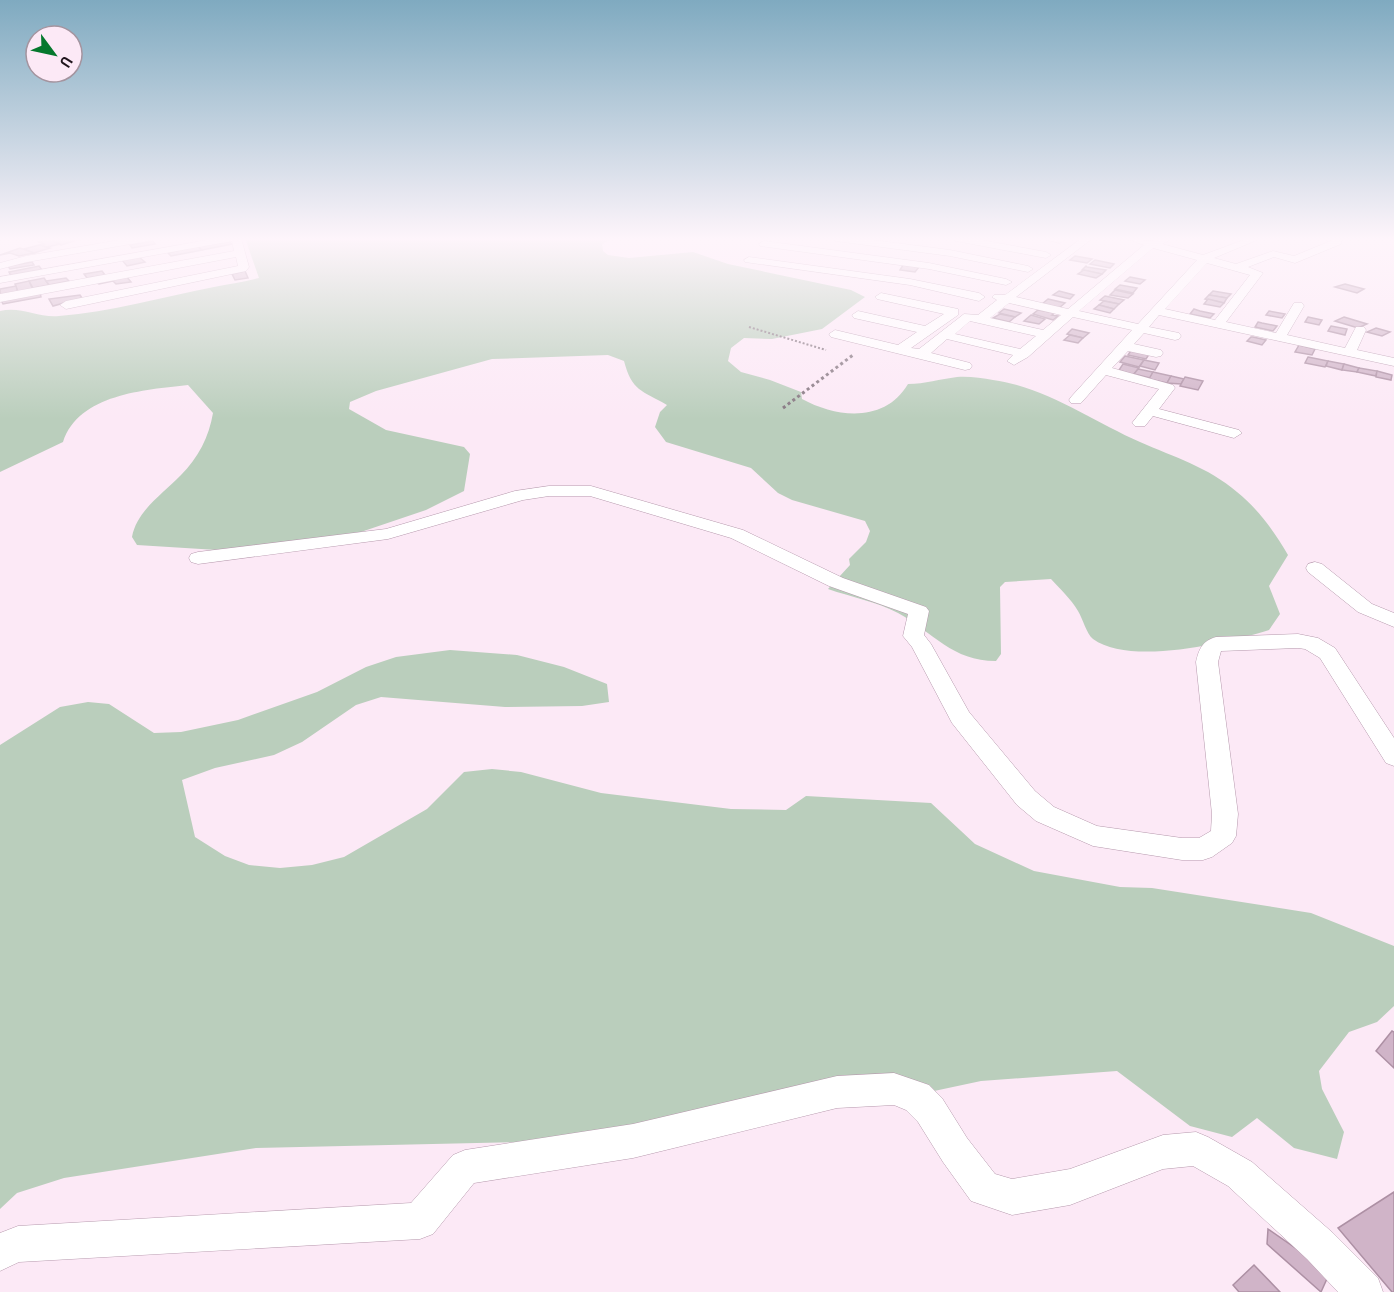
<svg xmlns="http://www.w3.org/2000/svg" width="1394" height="1292" viewBox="0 0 1394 1292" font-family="'Archivo Narrow',sans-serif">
<rect width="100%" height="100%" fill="#fce9f6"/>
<g fill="#bacebc">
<path d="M245,238H614L602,244L603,251L608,255L629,258L693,252L728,264L851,290L865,297L822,329L772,339L744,338L731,348L728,361L741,372L770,380L801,392L802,399C837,418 885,423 908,384C925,384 940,379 957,377C968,376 982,378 993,380C1046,387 1092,421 1140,442C1174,457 1208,467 1237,492C1259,510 1274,531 1288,555L1269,586L1280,614L1269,630C1227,643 1130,666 1093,639C1086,633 1083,619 1078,611C1071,599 1060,589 1051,579L1005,582L1000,587L1001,654L996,661C952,661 934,633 898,613C878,602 851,597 828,589L850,565L849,559L866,542L870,531L865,521L792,500L778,493L751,468L666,442L655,427L660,412L667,405C641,390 632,391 624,361L608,355L492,359L376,391L350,402L349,409L386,430L464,447L470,454L464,491L426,510L355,534L217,550L137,545L132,537C137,510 163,494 181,475C198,458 209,437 213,413L188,385C144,390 79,394 63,442L0,472V311C21,306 38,318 59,316C111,312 162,297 214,287C229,284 243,282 259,278Z"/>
<polygon points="450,650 517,655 564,667 607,684 609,702 582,706 505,707 381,697 356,705 302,742 274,755 215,768 182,780 195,837 225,856 249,865 280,868 312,865 344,857 427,809 464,772 492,769 521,772 601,793 731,809 786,810 806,796 931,803 975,844 1034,871 1120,887 1152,888 1311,913 1394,946 1394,1006 1377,1022 1349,1032 1319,1071 1322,1089 1344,1132 1337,1159 1294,1148 1257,1118 1232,1137 1190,1126 1117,1071 981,1081 906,1097 617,1140 256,1148 64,1178 17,1193 0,1209 0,745 60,707 88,702 109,704 154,733 181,732 238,720 317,692 366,667 396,657"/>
</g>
<g fill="#d0b4c8" stroke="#ad90a4" stroke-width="1.5">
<polygon points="64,238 74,238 80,239 61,245 52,241"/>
<polygon points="48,240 52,241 60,244 47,247 39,245 44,244 39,242"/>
<polygon points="153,241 155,244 132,248 130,245"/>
<polygon points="229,242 232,244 202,250 197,246"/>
<polygon points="39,245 50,248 34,253 24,249"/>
<polygon points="197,246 202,250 171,256 168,253"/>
<polygon points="20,248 34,253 19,256 10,253 0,255"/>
<polygon points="1075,256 1092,259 1087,263 1070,260"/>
<polygon points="139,257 145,262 127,266 122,260"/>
<polygon points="1095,260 1114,264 1110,268 1090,264"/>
<polygon points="32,262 34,265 10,269 8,266"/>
<polygon points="903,265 919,267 915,272 900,270"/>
<polygon points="39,266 42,270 11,276 9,272"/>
<polygon points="1086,266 1087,267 1106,270 1102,274 1082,270"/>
<polygon points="1084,270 1102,274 1096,278 1078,274"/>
<polygon points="102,271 105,275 87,278 84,274"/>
<polygon points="245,271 248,278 235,280 232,274"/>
<polygon points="126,276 131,282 116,284 113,281 99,284 97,283"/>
<polygon points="1130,277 1145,280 1140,284 1125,281"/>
<polygon points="44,278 49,285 33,288 29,281"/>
<polygon points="66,278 69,281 49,285 46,281"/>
<polygon points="29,281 33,290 18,293 15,284"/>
<polygon points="1345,284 1364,289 1357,293 1335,287"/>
<polygon points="1120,285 1137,288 1133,293 1115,289"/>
<polygon points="16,286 18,293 0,295 0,289"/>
<polygon points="1115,290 1133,294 1128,298 1110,295"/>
<polygon points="1059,291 1074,295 1070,299 1053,295"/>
<polygon points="1213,291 1231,294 1227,298 1209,295"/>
<polygon points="40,293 41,297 3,304 1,300"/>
<polygon points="80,295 82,298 53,306 49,299"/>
<polygon points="1209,295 1227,298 1224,303 1205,299"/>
<polygon points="1105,296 1124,300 1119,304 1100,300"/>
<polygon points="1048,299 1065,303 1059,308 1042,304"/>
<polygon points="1208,299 1224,303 1220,307 1204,304"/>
<polygon points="1104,301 1119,304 1114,309 1099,305"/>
<polygon points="1099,305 1114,309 1110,313 1094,309"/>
<polygon points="1004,309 1021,313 1015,317 999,313"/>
<polygon points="1194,309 1200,311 1214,314 1210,318 1190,314"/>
<polygon points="1038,310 1055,313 1052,315 1058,316 1053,320 1033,314"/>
<polygon points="1269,311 1285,314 1282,318 1266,315"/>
<polygon points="1000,314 1015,317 1009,322 993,318"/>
<polygon points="1031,315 1045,319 1039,324 1024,321"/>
<polygon points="1308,317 1322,320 1319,325 1305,322"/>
<polygon points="1344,317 1367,324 1358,328 1335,321"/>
<polygon points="1258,322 1262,323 1277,326 1273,331 1255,327"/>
<polygon points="1331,326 1347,329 1345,335 1328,331"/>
<polygon points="1376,328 1390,332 1382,336 1367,332"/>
<polygon points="1072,329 1089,333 1083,338 1067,334"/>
<polygon points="1070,335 1083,338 1078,343 1064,340"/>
<polygon points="1251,337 1253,337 1266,340 1262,345 1247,341"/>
<polygon points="1299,345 1315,349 1312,355 1295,352"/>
<polygon points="1132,349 1150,353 1146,359 1128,355"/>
<polygon points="1125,356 1144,360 1139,367 1120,362"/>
<polygon points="1308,357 1328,361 1325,367 1305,363"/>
<polygon points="1144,360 1159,363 1155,370 1140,366"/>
<polygon points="1328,361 1344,364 1342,370 1326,366"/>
<polygon points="1123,364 1139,368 1133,375 1119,370"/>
<polygon points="1344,364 1359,368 1357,372 1342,370"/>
<polygon points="1359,368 1377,371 1376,376 1357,372"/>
<polygon points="1138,369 1153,372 1150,378 1134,374"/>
<polygon points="1377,371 1392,375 1391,380 1376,377"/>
<polygon points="1153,372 1171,376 1167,383 1149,379"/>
<polygon points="1171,376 1184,379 1181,384 1167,383"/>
<polygon points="1185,377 1203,381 1198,390 1180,386"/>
<polygon points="1392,1031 1394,1032 1394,1068 1376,1051"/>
<polygon points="1394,1192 1394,1292 1392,1292 1338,1228"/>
<polygon points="1268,1229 1330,1272 1321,1292 1267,1244"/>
<polygon points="1254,1265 1280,1292 1239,1292 1233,1285"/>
</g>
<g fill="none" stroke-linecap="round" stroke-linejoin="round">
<defs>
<g id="minor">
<polygon points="132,238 153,238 148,241 27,262 0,269 0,263 26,256"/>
<polygon points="219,238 241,238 249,267 246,271 66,309 60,305 66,301 238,266 236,257 0,302 0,294 234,251 232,241 0,283 0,277"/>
<polygon points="831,238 857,238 950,250 1028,266 1033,269 1028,272 950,256 836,241"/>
<polygon points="951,238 971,238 1046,252 1051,255 1046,258 956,241"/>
<polygon points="1039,238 1063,238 1065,240 1060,243"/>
<path d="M1082,238H1093L1016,297L1068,309L1144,245L1125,238L1151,241L1159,238H1173L1162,244L1203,255L1249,238H1262L1214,258L1236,264L1273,251L1294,256L1333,240H1341V244L1295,263L1274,257L1248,267L1263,273L1226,322L1276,333L1294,303H1302L1304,306L1287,335L1345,348L1356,327H1364L1366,330L1357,350L1394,358V366L1159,315L1149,327L1179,333L1181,336L1179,339L1175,340L1144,333L1134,344L1161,350L1163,353L1161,356L1156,357L1128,351L1112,368L1173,385L1175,388L1159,409L1239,430L1242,433L1234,438L1153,416L1145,426H1135L1132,423L1159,389L1106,375L1081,403H1071L1069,400L1071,397L1132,330L1073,317L1028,357L1014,365L1007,361L1013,355L947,339L931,353L970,363L972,366L970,369L965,370L831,337L829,334L835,330L898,345L917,332L854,318L852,315L858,311L925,326L944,314L877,299L875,297L881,293L958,309V315L911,348L919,349L964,314L978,315L997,300L992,297L994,295H1005ZM1153,248L1197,260L1138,324L1079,311ZM1207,263L1250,275L1215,320L1165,309ZM1009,303L1061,315L1043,330L990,318ZM970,321L1036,336L1020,349L955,334Z"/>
<polygon points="764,241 929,263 1006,279 1012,282 1006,285 929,269 760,246 759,244"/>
<polygon points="749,257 910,279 979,293 985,297 979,301 910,285 745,262 744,260"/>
<path d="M549,486H591L743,530L843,578L926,607L929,611L924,635L931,644L969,712L1035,791L1054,807L1097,826L1182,838H1199L1211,831L1212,814L1196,662C1199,649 1202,641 1216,637L1298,634L1318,638L1335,648L1394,738V766L1386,763L1320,658L1305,649L1298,648L1221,651L1218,662L1238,814L1236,836L1232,843L1212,857L1203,860H1182L1093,846L1036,821L1017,805L952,723L912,647L903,636L908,614L829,586L731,538L590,496H549L523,500L388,539L198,564L191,562L189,558L191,554L198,552L386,529L515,491Z"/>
<polygon points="1315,562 1322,564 1372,604 1394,613 1394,627 1358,612 1308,572 1306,568 1308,564"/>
<polygon points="894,1073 929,1085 942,1098 967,1138 995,1174 1012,1179 1070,1169 1163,1135 1196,1132 1208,1137 1252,1162 1333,1233 1378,1278 1383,1292 1338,1292 1307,1259 1228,1186 1193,1166 1163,1169 1070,1205 1012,1215 971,1201 943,1162 918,1122 906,1110 894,1105 837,1108 633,1158 474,1183 433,1234 420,1239 19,1262 0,1271 0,1233 18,1226 411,1203 453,1155 465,1150 633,1124 837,1076"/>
</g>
</defs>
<use href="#minor" stroke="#b699ad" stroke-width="1"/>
<polyline stroke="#84757f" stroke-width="2" stroke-dasharray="2 2" stroke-linecap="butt" points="749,327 826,350"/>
<polyline stroke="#84757f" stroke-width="3" stroke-dasharray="3 3" stroke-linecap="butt" points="783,408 853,355"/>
<use href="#minor" fill="#fff" fill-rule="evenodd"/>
</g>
<linearGradient id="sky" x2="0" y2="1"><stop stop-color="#7faac0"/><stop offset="0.57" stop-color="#fef5fb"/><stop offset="1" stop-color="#fef5fb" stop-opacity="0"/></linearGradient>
<rect width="1394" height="419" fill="url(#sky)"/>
<g transform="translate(54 54) rotate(123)"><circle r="28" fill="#fce9f6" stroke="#a4949f" stroke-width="1.5"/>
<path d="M0-4.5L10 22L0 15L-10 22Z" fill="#05782d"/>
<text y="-9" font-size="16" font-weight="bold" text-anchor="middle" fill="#1f141c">U</text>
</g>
</svg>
